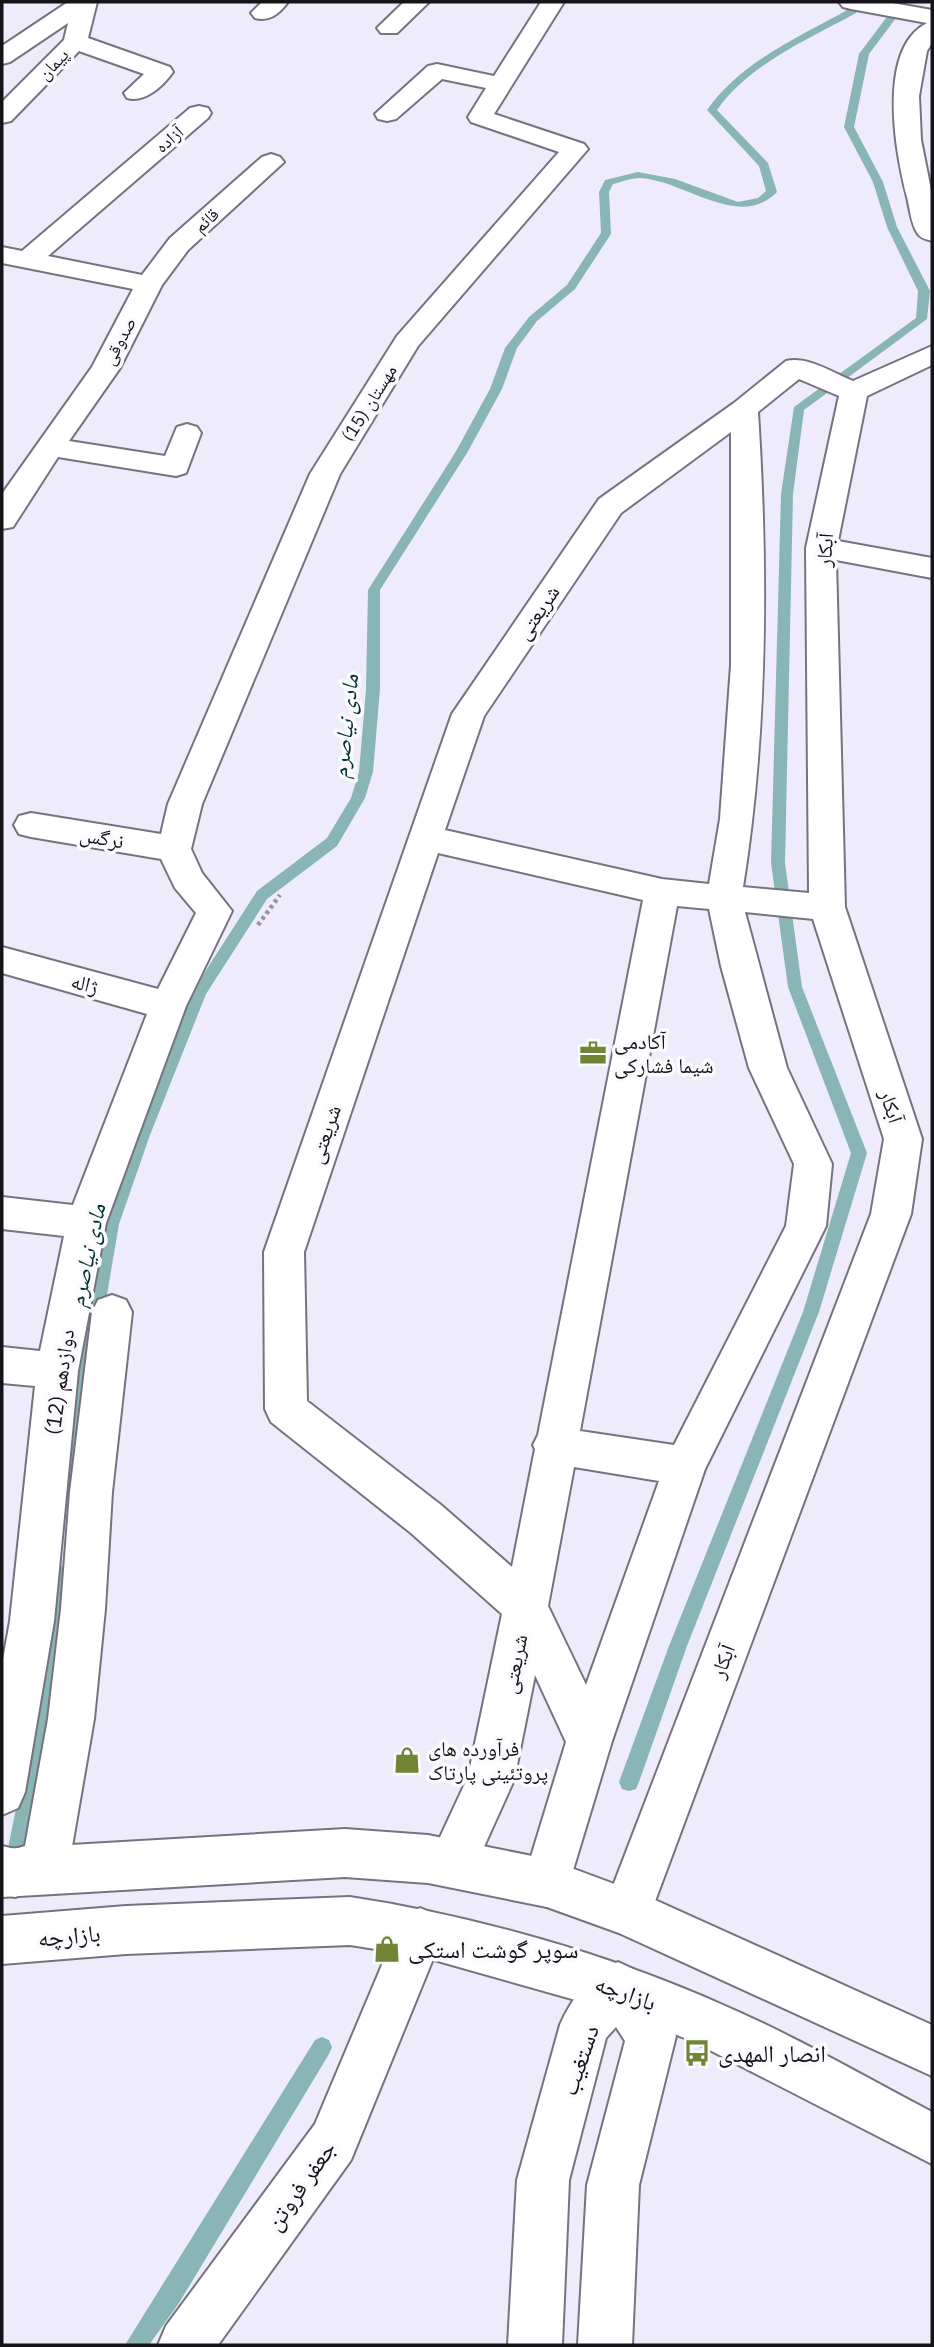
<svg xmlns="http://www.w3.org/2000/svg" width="934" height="2347" viewBox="0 0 934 2347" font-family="'IBM Plex Sans','Noto Naskh Arabic',sans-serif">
<rect width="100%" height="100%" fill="#eeecfb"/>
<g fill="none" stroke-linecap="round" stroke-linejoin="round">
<g fill="#89b5b5" fill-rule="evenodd">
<path d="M852,2H862L856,13C809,39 749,64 717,110L768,163L777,192C739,231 684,180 640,178C631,178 621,182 613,184L609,192L611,234L575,289L537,321L517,348L502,389L467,453L380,590V689L373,772L365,798L337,846L267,899L206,994L150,1135L119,1224L84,1430L80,1495L77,1501L71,1503L65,1501L62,1495L66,1430L103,1224L134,1135L192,992L257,891L327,838L351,798L359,772L366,689L368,590L455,453L490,389L505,348L529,317L567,285L601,233L599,192L605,180L638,172L675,179L738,202L758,198L766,191L759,166L707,110C740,62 799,37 849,9Z"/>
<polygon points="898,2 908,2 869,54 854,127 883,182 897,227 930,291 927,319 804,410 793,494 785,863 802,987 867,1153 819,1312 687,1646 639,1782 636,1789 629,1791 622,1789 619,1782 669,1646 803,1312 851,1153 788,987 771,863 781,494 794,407 916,318 918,291 887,227 873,182 844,127 859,54"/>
<polygon points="65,1565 71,1567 74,1573 57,1696 28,1848 25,1855 18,1858 11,1855 8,1848 39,1696 56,1573 59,1567"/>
<polygon points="322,2037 329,2040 332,2047 329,2054 179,2303 149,2345 125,2345 315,2040"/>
</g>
<defs>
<g id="street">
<path d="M68,2H97L88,38L170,67L173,72C163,86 145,103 127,98L124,93L144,74L79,51L11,121L2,123V102L64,40L68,23L10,62L2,64V46Z"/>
<path d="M262,2H288C279,14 269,22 255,18L251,13Z"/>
<polygon points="404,2 429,2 397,33 381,33 377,28"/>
<polygon points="541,2 564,2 494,114 584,144 588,149 418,346 340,474 202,804 191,849 202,873 232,911 186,1006 106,1223 78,1371 54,1621 25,1792 18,1808 2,1815 2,1665 10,1621 35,1386 2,1383 2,1347 40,1351 64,1236 2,1229 2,1197 73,1205 147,1014 2,973 2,947 158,989 196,913 175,888 161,859 31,837 19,834 14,825 19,816 31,813 161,834 168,804 310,474 397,336 559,152 471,122 468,117 486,88 442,79 396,119 387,121 378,119 375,114 428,66 437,64 494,76"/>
<path d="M839,2H887L932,10V43L927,51L919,96L921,140L932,195V241C926,239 922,239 918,234C911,225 910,209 907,197C896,154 876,49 927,23L851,9L843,7Z"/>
<polygon points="199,106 208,108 211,113 208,118 48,256 142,275 170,238 262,157 271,154 280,157 284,162 188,250 162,285 120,368 69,441 165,456 177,427 187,424 197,427 201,433 186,473 176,476 58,457 13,527 2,529 2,494 92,367 133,289 2,263 2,247 22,251 190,108"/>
<path d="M932,346V365L867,396L838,541L932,558V578L836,560L845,907L922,1139L911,1214L651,1912L644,1929L627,1936L610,1929L603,1912L871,1214L884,1139L813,919L745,912L787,1068L832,1164L826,1226L705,1469L612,1741L564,1900L547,1907L530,1900L523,1883L566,1742L535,1675L514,1780L469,1880L452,1887L435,1880L428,1863L468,1777L502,1614L411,1533L271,1422L265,1409L264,1252L452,714L599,499L734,403L786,361C808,356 833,373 853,381ZM799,379L839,396L806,548L809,893L743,887C768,731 768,569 758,412ZM731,432V665L720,819L709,884L662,879L445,830L484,716L621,513ZM438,853L643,900L538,1435L533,1445L535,1449L512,1567L441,1505L307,1401L304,1252ZM677,906L709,909L721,966L749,1068L794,1164L786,1226L674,1445L580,1431ZM574,1467L659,1481L586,1685L548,1606Z"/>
<polygon points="112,1295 126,1300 132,1312 112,1492 105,1609 94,1719 69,1864 62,1881 15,1897 2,1894 2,1846 15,1849 25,1846 48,1719 61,1609 70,1492 92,1312 98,1300"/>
<polygon points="420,1908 437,1915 444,1932 351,2160 218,2345 158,2345 166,2326 315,2124 403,1915"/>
<path d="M618,1962L635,1970L669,2018L676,2036L639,2185L632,2345H578L587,2185L625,2041L616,2027L606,2038L569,2180L562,2345H508L517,2180L560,2025C571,1999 591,1973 618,1962Z"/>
</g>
<g id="secondary">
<polygon points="345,1829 428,1835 547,1859 644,1895 932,2025 932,2076 619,1933 547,1907 428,1883 345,1877 2,1897 2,1849"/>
<path d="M350,1897C475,1916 608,1954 723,2005C795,2036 863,2076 932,2112V2164L692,2041L618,2012L420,1956L350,1945L126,1954L2,1964V1916L126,1906Z"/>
</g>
</defs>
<use href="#street" stroke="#757380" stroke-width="4"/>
<use href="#secondary" stroke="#757380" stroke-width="4"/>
<polyline stroke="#96949f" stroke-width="4.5" stroke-dasharray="3.5 3.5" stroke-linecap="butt" points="258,925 280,895"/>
<use href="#street" fill="#fff" fill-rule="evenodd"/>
<use href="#secondary" fill="#fff" fill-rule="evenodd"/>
</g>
<defs>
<symbol id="office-bare" viewBox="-9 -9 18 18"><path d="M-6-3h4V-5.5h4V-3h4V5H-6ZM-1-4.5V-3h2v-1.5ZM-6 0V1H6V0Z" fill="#718435" stroke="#fbfbfe" stroke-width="2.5" paint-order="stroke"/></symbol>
<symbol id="shop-bare" viewBox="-9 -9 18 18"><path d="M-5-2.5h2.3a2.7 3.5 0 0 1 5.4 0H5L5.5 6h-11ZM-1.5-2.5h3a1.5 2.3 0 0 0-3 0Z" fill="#718435" stroke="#fbfbfe" stroke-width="2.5" paint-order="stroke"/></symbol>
<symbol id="bus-bare" viewBox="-9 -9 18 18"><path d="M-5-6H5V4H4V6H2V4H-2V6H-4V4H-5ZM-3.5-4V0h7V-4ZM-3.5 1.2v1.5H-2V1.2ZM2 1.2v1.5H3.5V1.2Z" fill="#718435" stroke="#fbfbfe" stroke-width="2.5" paint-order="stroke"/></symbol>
</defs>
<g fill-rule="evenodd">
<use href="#office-bare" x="574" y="1034" width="38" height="38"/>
<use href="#shop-bare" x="388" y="1741" width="38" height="38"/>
<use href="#shop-bare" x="368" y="1930" width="38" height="38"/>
<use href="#bus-bare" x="678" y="2034" width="38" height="38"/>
</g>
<g text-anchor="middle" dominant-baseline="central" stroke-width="7" stroke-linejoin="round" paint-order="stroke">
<g font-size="18" fill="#151419" stroke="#fbfbfe">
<text transform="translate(53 64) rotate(-46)">پیمان</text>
<text transform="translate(169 139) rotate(-41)">آزاده</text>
<text transform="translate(206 220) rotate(-42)">قائم</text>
<text transform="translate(119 341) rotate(-62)">صدوقی</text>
<text transform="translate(369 403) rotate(-58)">مهستان (15)</text>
</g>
<g font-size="21" fill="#151419" stroke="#fbfbfe">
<text transform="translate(824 550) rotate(-85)">آبکار</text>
<text transform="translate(537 612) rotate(-56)">شریعتی</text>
<text transform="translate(102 837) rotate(10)">نرگس</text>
<text transform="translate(85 983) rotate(15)">ژاله</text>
<text transform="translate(892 1106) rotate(72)">آبکار</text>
<text transform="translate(324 1134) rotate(-71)">شریعتی</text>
<text transform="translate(59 1382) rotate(-82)">دوازدهم (12)</text>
<text transform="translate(722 1661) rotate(-69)">آبکار</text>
<text transform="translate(514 1664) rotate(-79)">شریعتی</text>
</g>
<g font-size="21" fill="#151419" stroke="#fbfbfe" text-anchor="start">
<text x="614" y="1041">آکادمی<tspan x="614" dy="24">شیما فشارکی</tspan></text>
<text x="428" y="1748">فرآورده های<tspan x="428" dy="24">پروتئینی پارتاک</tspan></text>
</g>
<g font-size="23" font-style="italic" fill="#053233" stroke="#fbfbfe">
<text transform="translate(344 726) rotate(-84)">مادی نیاصرم</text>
<text transform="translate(86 1255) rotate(-78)">مادی نیاصرم</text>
</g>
<g font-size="24" fill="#151419" stroke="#fbfbfe">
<text transform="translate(69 1935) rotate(-5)">بازارچه</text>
<text transform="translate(626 1992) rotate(20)">بازارچه</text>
<text transform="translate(579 2060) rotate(-71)">دستغیب</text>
<text transform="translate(300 2185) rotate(-55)">جعفر فروتن</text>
</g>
<g font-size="24" fill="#151419" stroke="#fbfbfe" text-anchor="start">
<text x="408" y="1949">سوپر گوشت استکی</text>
<text x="718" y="2053">انصار المهدی</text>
</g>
</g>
<rect width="934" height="2347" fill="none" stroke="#151419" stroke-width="7"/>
</svg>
